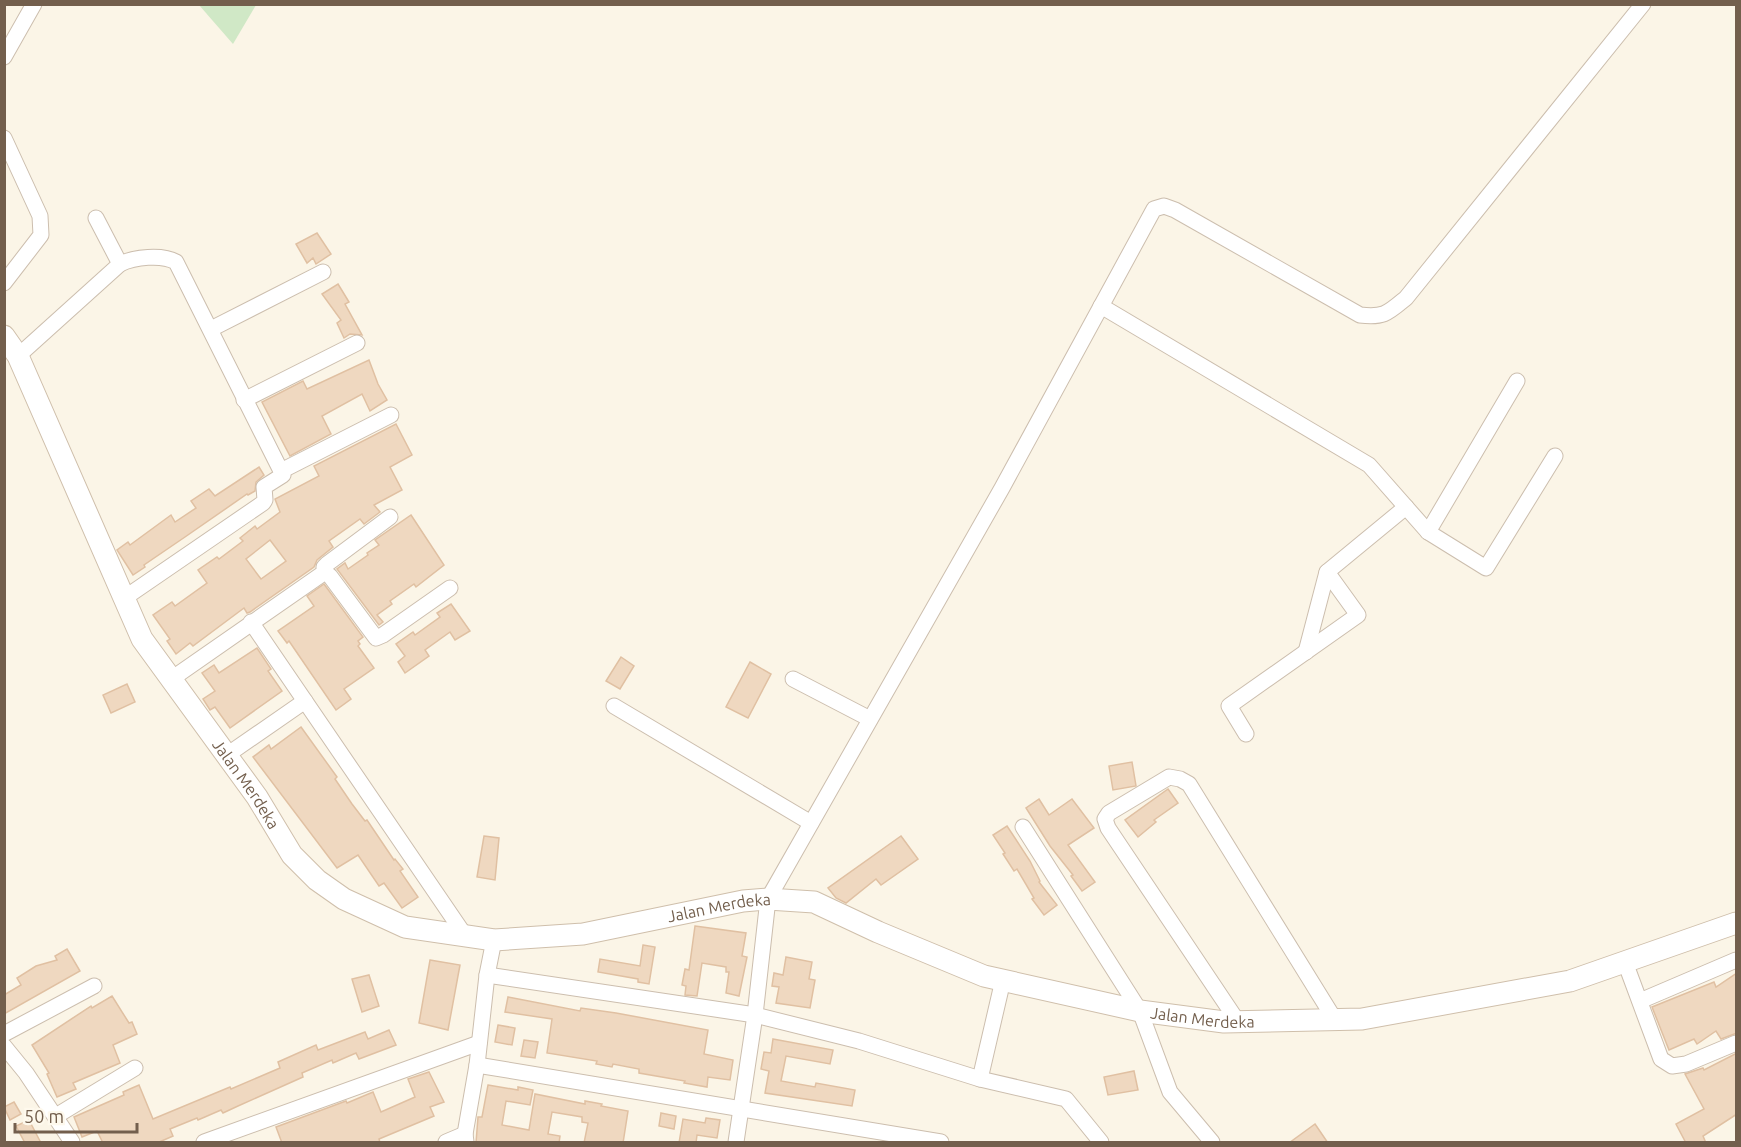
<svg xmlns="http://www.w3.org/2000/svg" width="1741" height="1147" viewBox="0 0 1741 1147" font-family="Ubuntu,sans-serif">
<rect width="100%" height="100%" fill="#fbf5e7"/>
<polygon fill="#d0e8c6" points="199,5 256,5 233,44"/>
<g fill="#efd8c0" stroke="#e0c0a2" stroke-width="1.5" fill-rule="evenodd">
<polygon points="317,233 331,254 316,264 313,258 307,263 296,244"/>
<polygon points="338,284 349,302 345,304 362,335 350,334 344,338 337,323 341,320 322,294"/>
<polygon points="369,360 378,384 387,400 370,411 362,394 322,416 331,434 290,456 262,402 303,381 307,389"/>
<path d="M396,424L412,455L390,467L402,490L374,505L380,512L364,524L360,519L329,541L333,547L317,560L314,567L250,612L247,613L244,608L193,646L190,643L176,654L167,641L170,639L153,615L172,602L175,606L207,583L198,570L217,557L219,559L243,541L240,538L255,526L257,529L280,512L275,499L319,476L314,466ZM270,540L286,561L261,579L246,559Z"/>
<polygon points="259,467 264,475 256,482 255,491 248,495 247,494 185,537 144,565 145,567 133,575 117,550 128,542 130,545 171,515 175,522 196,508 191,501 209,489 215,496"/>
<polygon points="411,515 444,565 416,587 414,584 390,601 392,604 377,615 383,622 379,625 337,569 345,563 348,569 368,555 367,553 379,545 375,540"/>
<polygon points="324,584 363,637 358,641 360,644 358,646 374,668 344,689 351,699 336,710 289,641 287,643 278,631 314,606 307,596"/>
<polygon points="451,604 470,631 455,640 450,632 425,650 429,656 405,673 398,662 405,656 396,644 413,632 415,635 440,617 437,613"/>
<polygon points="257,648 271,669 268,671 282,691 230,728 215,707 210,710 203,699 215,691 202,673 214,665 219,673"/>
<polygon points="621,657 634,666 620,689 606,681"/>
<polygon points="750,662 771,674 748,718 726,707"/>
<polygon points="127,684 135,702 111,713 103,695"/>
<polygon points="301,727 337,777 335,779 352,804 365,821 367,820 394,860 395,859 403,869 400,871 418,897 402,908 384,883 379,886 358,855 337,868 253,757 269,745 271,749"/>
<polygon points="1132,762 1136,786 1113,790 1109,766"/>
<polygon points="1168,789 1178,803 1154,820 1156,822 1138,837 1125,820"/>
<polygon points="1039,799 1049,815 1072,799 1094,828 1068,845 1095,882 1082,891 1071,876 1073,875 1050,846 1026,808"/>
<polygon points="1007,826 1030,861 1040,881 1039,882 1057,905 1044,915 1032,899 1034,898 1017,869 1014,871 1003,854 1005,853 993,835"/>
<polygon points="484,836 499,838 495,880 477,877"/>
<polygon points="901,836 918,859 881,885 876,879 846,903 836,898 828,888"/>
<polygon points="695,926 746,933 742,956 747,957 739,996 726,993 729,972 726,972 726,967 702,963 697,996 685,995 686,986 682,985 685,969 689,970"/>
<polygon points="643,945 655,947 649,984 638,982 638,979 598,972 600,959 640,966"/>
<polygon points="67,949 80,971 4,1014 4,995 21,985 17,978 36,966 57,960 55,956"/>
<polygon points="786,957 812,962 809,979 815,980 810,1008 776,1003 779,987 772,986 774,973 783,975"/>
<polygon points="430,960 460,965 448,1030 419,1023"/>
<polygon points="1737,973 1737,1033 1721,1039 1716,1031 1697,1044 1694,1039 1669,1050 1652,1007 1714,982 1716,987"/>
<polygon points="369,975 379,1006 362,1012 352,979"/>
<polygon points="112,996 129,1023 132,1022 137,1034 113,1045 120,1063 73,1083 76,1089 57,1097 47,1074 49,1073 32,1045 91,1006 92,1008"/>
<polygon points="508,997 580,1011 581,1008 616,1013 708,1030 704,1054 733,1060 730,1080 708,1077 707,1087 684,1083 685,1081 639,1073 639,1069 613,1064 612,1067 596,1064 597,1061 547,1053 552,1019 505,1012"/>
<polygon points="498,1025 515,1028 512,1045 495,1042"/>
<polygon points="389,1030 396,1045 359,1059 356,1053 333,1063 332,1060 302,1073 303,1077 238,1106 223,1113 221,1110 198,1120 197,1118 170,1129 173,1136 157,1143 103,1143 97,1131 82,1137 74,1117 124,1095 123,1092 139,1085 153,1119 230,1087 231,1089 280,1068 278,1062 316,1045 318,1050 365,1032 368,1039"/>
<polygon points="773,1039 833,1050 830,1064 786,1056 781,1081 815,1087 816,1083 855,1090 852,1106 765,1093 769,1071 761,1069 764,1052 771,1053"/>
<polygon points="524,1040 538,1042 535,1058 521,1056"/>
<polygon points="1737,1053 1737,1114 1703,1136 1706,1143 1686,1143 1676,1124 1704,1109 1685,1074 1703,1068 1704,1070"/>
<polygon points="1134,1071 1138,1090 1108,1095 1104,1077"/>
<polygon points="429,1072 444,1102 430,1107 434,1116 379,1139 380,1143 282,1143 276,1127 346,1101 347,1103 373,1092 381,1112 415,1097 408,1079"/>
<polygon points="488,1085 518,1090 518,1087 533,1090 530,1105 506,1101 502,1125 529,1130 535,1094 585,1104 585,1101 602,1104 601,1106 628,1111 623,1143 584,1143 588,1123 582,1122 582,1117 552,1112 548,1134 560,1136 559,1143 476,1143 478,1117 482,1117"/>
<polygon points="14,1102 21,1114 10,1120 4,1107"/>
<polygon points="661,1113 676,1116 674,1129 659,1126"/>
<polygon points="706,1118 720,1120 717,1138 697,1135 696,1143 679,1143 683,1119 705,1123"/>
<polygon points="29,1120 41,1143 25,1143 16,1126"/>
<polygon points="1315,1124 1328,1143 1289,1143"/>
</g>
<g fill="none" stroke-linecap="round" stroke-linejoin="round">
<defs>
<g id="street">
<polyline points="4,57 34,4"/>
<polyline points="4,138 40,216 41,235 4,283"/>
<path d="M120,264C134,257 162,254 176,262L283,475L264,487L265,500L263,503L123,599"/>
<polyline points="1101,306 1369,465 1428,532 1486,568 1555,456"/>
<polyline points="211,329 323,272"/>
<polyline points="18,356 120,264 96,218"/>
<polyline points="244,400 357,343"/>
<polyline points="281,471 391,415"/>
<polyline points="1428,532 1517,381"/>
<polyline points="325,572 324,567 327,564 390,517"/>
<polyline points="251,622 466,937"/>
<polyline points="1306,652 1327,572"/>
<polyline points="793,679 870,719"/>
<polyline points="170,680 325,572 330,576 376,638 383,635 450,588"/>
<polyline points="614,706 811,823"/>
<polyline points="1246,734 1229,706 1358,615 1327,572 1406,507"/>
<polyline points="227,755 305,701"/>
<polyline points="1023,827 1140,1011 1170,1092 1212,1142"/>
<polyline points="1625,962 1661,1059 1672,1066 1686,1064 1736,1043"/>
<polyline points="487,975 755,1015 859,1041 980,1079 1066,1099 1101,1142"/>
<polyline points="1640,1001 1736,960"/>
<polyline points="1238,1022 1108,828 1105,819 1109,813 1169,777 1180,779 1189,784 1335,1020"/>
<polyline points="4,1034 94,986"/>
<polyline points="4,1046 26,1073 72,1142"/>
<polyline points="477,1065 941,1142"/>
<polyline points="980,1079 1003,980"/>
<polyline points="56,1116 135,1068"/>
<polyline points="204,1142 479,1043"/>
<polyline points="446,1142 465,1134"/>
<polyline points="466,1142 465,1134 477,1065 487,975 494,940"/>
<path d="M736,1142L755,1015L768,899L1002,488L1154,209L1164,206L1175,210L1360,315C1384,318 1388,313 1406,298L1643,4"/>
</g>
<g id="secondary">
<path id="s1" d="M4,336L18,356L142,639L257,797L292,855L317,880L344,899L405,927L494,940L583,934L743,901L768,899L814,902L878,932L984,976L1140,1011L1224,1022L1362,1019L1570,981L1736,923"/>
</g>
</defs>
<use href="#street" stroke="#ccbeae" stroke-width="17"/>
<use href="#secondary" stroke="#cfbfab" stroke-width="23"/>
<use href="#street" stroke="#fff" stroke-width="15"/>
<use href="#secondary" stroke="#fff" stroke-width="21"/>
</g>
<g text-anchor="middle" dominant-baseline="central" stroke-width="6" stroke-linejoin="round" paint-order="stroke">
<g font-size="16" fill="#735f4d" stroke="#fef9ed">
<text stroke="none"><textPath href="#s1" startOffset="512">Jalan Merdeka</textPath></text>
<text stroke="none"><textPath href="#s1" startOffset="1050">Jalan Merdeka</textPath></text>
<text stroke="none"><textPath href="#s1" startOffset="1554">Jalan Merdeka</textPath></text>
</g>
</g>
<rect width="1741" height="1147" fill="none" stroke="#735f4d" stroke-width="12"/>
<path d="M15 1123v9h122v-9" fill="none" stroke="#735f4d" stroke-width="3"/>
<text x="24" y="1123" font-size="18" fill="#735f4d" stroke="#fef9ed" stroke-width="4.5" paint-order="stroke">50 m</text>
</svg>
